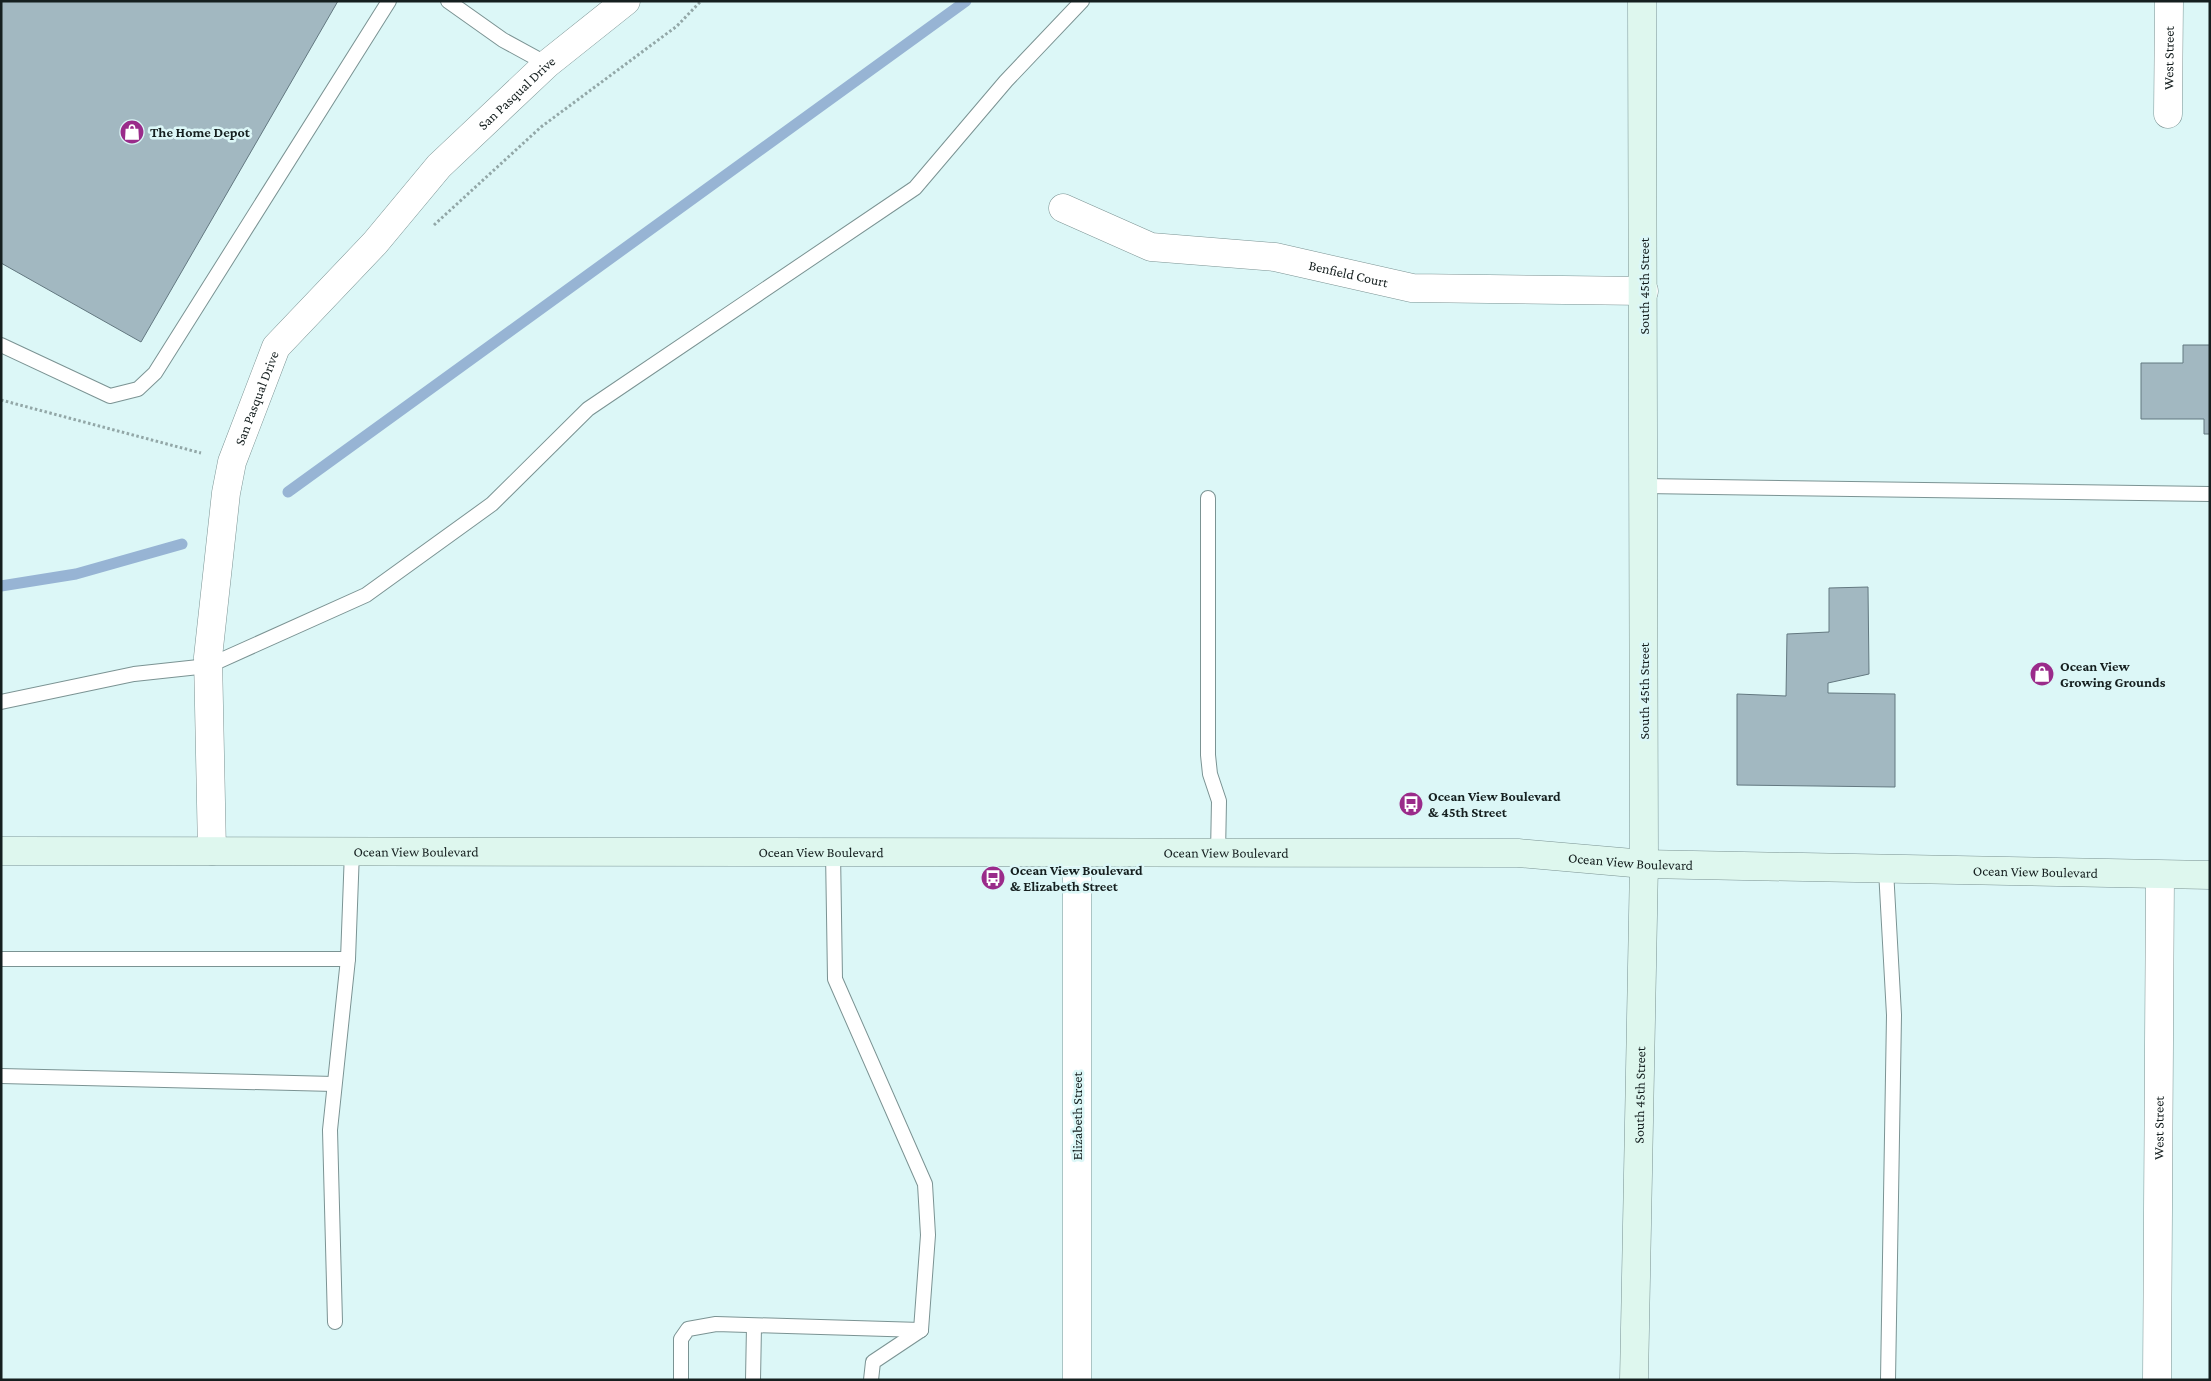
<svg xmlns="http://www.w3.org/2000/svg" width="2211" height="1381" viewBox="0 0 2211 1381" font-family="'Crimson Pro',serif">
<rect width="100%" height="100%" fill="#dcf7f7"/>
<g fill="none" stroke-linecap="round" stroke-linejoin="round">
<g stroke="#97b4d4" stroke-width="11">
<polyline points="288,492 966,1"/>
<polyline points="1,586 76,574 182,544"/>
</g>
</g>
<g fill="#a2b8c1" stroke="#637880">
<polygon points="1,1 338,1 141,342 1,263"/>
<polygon points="2183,345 2210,345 2210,434 2204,434 2204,419 2141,419 2141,363 2183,363"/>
<polygon points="1868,587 1869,674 1828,683 1828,693 1895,694 1895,787 1737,785 1737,694 1786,696 1787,634 1829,632 1829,588"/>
</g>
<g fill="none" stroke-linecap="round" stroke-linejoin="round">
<defs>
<g id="lane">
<polyline points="448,1 503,40 547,64"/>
<polyline points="1,345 110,396 138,389 155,373 389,1"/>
<polyline points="1644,486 2210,494"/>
<polyline points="1208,498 1208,755 1210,774 1219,801 1218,853"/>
<polyline points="1,702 134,674 208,666 366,595 492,504 588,409 915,188 1006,81 1082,1"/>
<polyline points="833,852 835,979 925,1184 928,1235 921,1330"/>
<polyline points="1886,870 1894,1015 1888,1380"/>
<polyline points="1,959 348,959 352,851"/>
<polyline points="1,1076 334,1084"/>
<polyline points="335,1322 330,1130 348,959"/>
<polyline points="681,1380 681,1339 688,1329 716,1324 921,1330"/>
<polyline points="753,1380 754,1326"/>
<polyline points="871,1380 873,1362 921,1330"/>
</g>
<g id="street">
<path id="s1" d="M2168,114L2169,1"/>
<path id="s2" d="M1063,208L1151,247L1275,257L1412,288L1644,291"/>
<path id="s3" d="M212,851L208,657L226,493L232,462L276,347L375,243L439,166L547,64L626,1"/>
<polyline points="1077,853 1077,1380"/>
<path id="s4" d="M2157,1380L2160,875"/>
</g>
<g id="secondary">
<path id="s5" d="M1,851L1518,853L1644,864L2210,875"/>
<path id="s6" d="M1634,1380L1644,864L1642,1"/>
</g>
</defs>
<use href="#lane" stroke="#7b9393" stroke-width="16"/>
<use href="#street" stroke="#7b9393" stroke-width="29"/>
<use href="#secondary" stroke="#7b9393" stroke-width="29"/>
<g stroke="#92a7a7" stroke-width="3" stroke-dasharray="2.5 2.5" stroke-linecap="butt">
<polyline points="434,225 541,127 677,26 701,1"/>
<polyline points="1,400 201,453"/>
</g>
<use href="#lane" stroke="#fff" stroke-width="14"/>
<use href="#street" stroke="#fff" stroke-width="28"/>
<use href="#secondary" stroke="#def7ee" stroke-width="28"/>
</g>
<defs>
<symbol id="shop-disc" viewBox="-11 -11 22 22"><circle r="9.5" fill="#9a2b8a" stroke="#dcf7f7"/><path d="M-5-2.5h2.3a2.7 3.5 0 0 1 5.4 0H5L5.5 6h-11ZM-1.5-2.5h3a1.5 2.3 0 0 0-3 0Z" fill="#fff"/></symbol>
<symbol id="bus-disc" viewBox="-11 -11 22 22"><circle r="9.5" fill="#9a2b8a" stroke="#dcf7f7"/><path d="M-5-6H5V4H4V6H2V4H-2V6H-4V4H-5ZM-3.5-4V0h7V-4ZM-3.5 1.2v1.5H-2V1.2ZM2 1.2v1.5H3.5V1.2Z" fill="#fff"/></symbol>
</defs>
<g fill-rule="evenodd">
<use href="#shop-disc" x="118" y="118" width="28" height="28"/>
<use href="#shop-disc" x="2028" y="660" width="28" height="28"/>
<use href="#bus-disc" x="1397" y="790" width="28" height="28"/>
<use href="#bus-disc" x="979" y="864" width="28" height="28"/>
</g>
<g text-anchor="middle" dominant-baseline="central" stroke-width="5" stroke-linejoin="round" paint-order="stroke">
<g font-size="14" fill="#151f1f" stroke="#dcf7f7">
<text stroke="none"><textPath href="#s1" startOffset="56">West Street</textPath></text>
<text stroke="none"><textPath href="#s3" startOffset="864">San Pasqual Drive</textPath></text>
<text stroke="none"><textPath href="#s2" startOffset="296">Benfield Court</textPath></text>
<text transform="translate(1644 286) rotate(-90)">South 45th Street</text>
<text stroke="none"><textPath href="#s3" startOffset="459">San Pasqual Drive</textPath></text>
<text transform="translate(1644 691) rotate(-90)">South 45th Street</text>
<text stroke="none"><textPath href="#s5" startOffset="415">Ocean View Boulevard</textPath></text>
<text stroke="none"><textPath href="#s5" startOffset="820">Ocean View Boulevard</textPath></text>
<text stroke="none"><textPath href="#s5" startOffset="1225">Ocean View Boulevard</textPath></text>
<text stroke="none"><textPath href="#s5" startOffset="1630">Ocean View Boulevard</textPath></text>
<text stroke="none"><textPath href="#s5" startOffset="2035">Ocean View Boulevard</textPath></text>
<text stroke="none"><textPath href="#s6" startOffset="285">South 45th Street</textPath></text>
<text transform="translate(1077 1116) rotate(-90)">Elizabeth Street</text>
<text stroke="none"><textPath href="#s4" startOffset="252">West Street</textPath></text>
</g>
<g font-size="14" font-weight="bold" fill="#151f1f" stroke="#dcf7f7" text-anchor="start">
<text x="150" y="132">The Home Depot</text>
<text x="2060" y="666">Ocean View<tspan x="2060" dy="16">Growing Grounds</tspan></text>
<text x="1428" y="796">Ocean View Boulevard<tspan x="1428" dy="16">&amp; 45th Street</tspan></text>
<text x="1010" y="870">Ocean View Boulevard<tspan x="1010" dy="16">&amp; Elizabeth Street</tspan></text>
</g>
</g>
<rect width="2211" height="1381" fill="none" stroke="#151f1f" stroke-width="5"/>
</svg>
